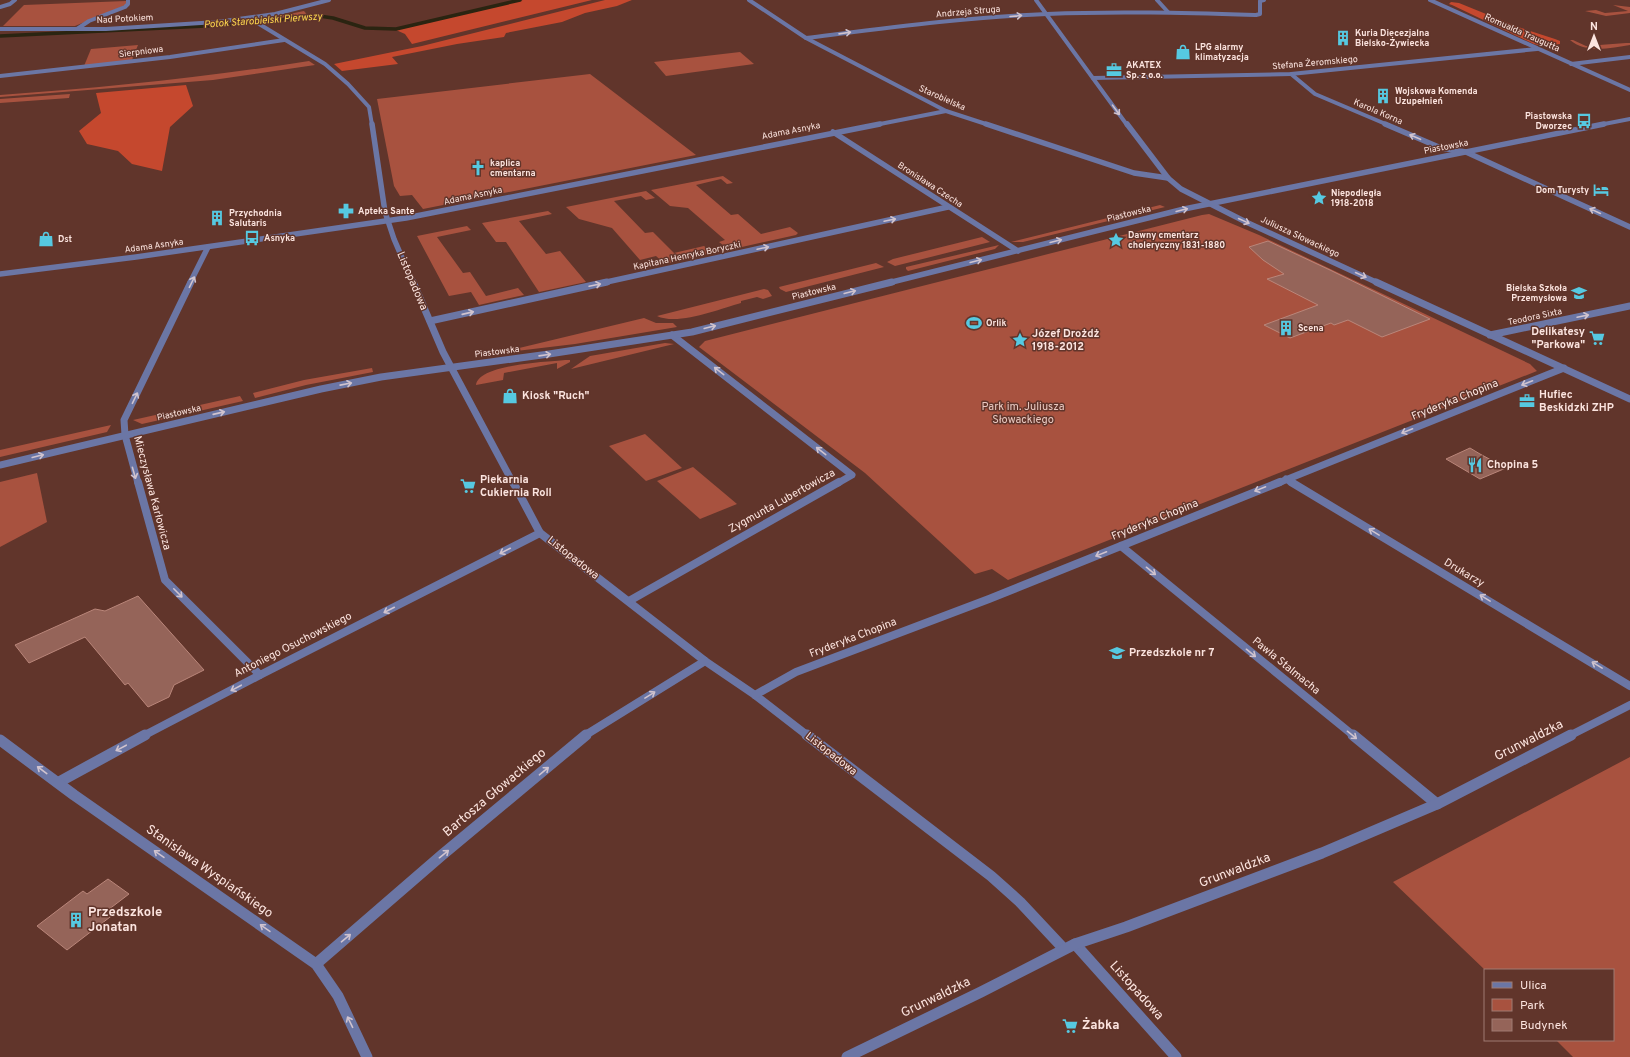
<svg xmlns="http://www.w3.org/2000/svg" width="1630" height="1057" viewBox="0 0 1630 1057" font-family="Overpass,sans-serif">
<rect width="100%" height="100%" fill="#61352b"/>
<g fill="#a8523f">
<polygon points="126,1 126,5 75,26 3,26 24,5"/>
<polygon points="1613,5 1630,7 1630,13 1606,16 1585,11 1596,10 1605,13 1628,11"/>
<polygon points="304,11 309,17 266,20 270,18"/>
<path d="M1570,40H1573L1586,46L1626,43H1630V45C1611,48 1586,54 1570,40Z"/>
<polygon points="138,45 132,60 84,66 91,49"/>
<polygon points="740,52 754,64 666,76 654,62"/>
<path d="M309,61L315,65L213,80L0,97V95C104,88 207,77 309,61Z"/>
<polygon points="590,74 696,155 423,209 412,195 400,196 394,186 377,99"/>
<polygon points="70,94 69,98 0,103 0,99"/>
<polygon points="723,176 733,183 727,184 721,179 696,185 731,215 738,214 761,234 790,227 798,233 796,235 733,249 727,248 719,242 725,240 688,208 670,206 651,190"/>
<polygon points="646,191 655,198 646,200 641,196 614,201 645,233 653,232 674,253 704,246 710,251 707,254 665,264 656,256 640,260 612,228 579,219 566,207"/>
<polygon points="1160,205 1165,207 1023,242 1011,242"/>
<polygon points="548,211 552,214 519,221 546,254 560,251 586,282 539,292 506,242 496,242 482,223"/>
<polygon points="1209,214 1259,235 1530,364 1537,371 1008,580 992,569 975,574 865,473 699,347 705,341 1202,215"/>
<polygon points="467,226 471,230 437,237 463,273 470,272 486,296 518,288 524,295 479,305 471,292 449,296 417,236"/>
<polygon points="982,237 990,242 895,266 887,262 893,259"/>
<polygon points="999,245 995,249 908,271 906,269 906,267"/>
<polygon points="876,263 884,267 786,292 780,289 779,287"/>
<path d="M764,289L768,290L772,296L763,299L757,297L741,301V303C719,309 678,326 657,316Z"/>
<polygon points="644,318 656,323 673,323 677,327 575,344 482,355 480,353 515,349"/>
<polygon points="665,343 674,344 571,369 590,356"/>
<path d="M565,360H570V362L557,369V363L504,373L503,380L476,385C479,364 547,362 565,360Z"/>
<polygon points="372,368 373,372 306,385 255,398 253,393 304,380"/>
<polygon points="240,396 243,401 142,424 133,420"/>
<polygon points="111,425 107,432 0,457 0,450"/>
<polygon points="645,434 682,468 646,481 609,446"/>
<polygon points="693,467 737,504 700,519 657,481"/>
<polygon points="37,473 47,522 0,547 0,482"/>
<polygon points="1630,757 1630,1057 1573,1057 1556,1040 1613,1040 1613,970 1485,970 1393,882"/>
</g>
<g fill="#c5482e">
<polygon points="523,0 592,0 412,44 405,34 396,30 477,9"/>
<polygon points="605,0 632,0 617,6 585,13 562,22 506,33 504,37 457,44 392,57 398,64 342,71 334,64 422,46"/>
<polygon points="1451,2 1459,3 1518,27 1555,39 1560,41 1560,44 1543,46 1534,44 1452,5 1449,4"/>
<polygon points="186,85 193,106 170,127 162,171 132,164 118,151 87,144 79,131 101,113 96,93"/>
</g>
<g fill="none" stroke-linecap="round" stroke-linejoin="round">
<polyline stroke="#2a2411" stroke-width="3.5" points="0,36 226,25 319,16 333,18 365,28 396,29 520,0"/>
</g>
<g fill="#956459" stroke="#ba867a">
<polygon points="1268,241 1330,270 1430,319 1382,337 1348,320 1334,325 1331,323 1290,338 1264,325 1318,305 1267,279 1284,274 1263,260 1249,247"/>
<polygon points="1470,448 1480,454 1506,468 1480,479 1446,459"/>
<polygon points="138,596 204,670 174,685 169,697 148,707 128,683 125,685 85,637 29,663 15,645 95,609 105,611"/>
<polygon points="108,879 129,894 108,910 114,914 67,950 37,926 83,891 87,894"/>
</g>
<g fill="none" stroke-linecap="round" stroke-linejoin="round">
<g stroke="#6b76a5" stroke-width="4">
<polyline points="749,0 806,38 946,111 989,125"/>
<polyline points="1036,0 1127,125"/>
<polyline points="1157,0 1168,12"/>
<polyline points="1430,0 1630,90"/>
<polyline points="0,7 10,4 15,0"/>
<polyline points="251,19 325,64 348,84 369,107 372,125"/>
<polyline points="77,29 89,21 125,7 128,4 128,0"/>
<path d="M806,38C886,28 966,17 1047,14C1117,11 1186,13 1256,15L1260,14V1L1264,0"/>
<polyline points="1571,64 1630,57"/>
<polyline points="1291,74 1315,94 1388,125"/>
<polyline points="0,76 170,57 284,40"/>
<polyline points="1093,78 1291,74 1537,49"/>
<polyline points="875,125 946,111"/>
</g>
<g stroke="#6b76a5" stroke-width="5.5">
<polyline points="372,124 385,212 394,239 413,283"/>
<polyline points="986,124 1134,173 1168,178"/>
<polyline points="1127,124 1168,178 1181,189 1246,222 1378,283"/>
<polyline points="1385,124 1441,148 1466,152 1630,227"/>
<polyline points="833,132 1018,251"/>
<polyline points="0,274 136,257 406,218 880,124"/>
<polyline points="190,283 208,247"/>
<polyline points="602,283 948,207"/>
</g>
<g stroke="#6b76a5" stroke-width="7">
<polyline points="413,282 443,352 513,483"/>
<polyline points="1376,282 1630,399"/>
<polyline points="430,321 607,282"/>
<polyline points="672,335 852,475 838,483"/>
<polyline points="1490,335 1630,306"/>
<polyline points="1286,479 1293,483"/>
<polyline points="138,483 125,435 124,420 191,282"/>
<polyline points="1278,483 1564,368"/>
</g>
<g stroke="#6b76a5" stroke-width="8">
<polyline points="138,482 165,580 260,675"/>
<polyline points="513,482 540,533 705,661 755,695 808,736"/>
<polyline points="1291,482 1630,686"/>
<polyline points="1121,546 1354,736"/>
<polyline points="629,601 839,482"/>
<polyline points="755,695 796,672 989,599 1280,482"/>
<polyline points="143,736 260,675 540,533"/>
<polyline points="584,736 705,661"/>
<polyline points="1569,736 1630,705"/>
</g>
<g stroke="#6b76a5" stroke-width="11">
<polyline points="807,735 991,876 1020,902 1064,949"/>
<polyline points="1353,735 1437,804"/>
<polyline points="59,782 145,735"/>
<polyline points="1075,944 1176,1057"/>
<polyline points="316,964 442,855 586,735"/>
<polyline points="847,1057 981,992 1075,944 1126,927 1322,853 1437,804 1571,735"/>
</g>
<g stroke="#6b76a5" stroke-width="4">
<polyline points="0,29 106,29 217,22 275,14 329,0"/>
<polyline points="1599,125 1630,119"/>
</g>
<polyline stroke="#6b76a5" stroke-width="5.5" points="888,283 1184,209 1604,124"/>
<polyline stroke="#6b76a5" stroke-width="7" points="0,465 321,389 381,377 549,354 692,332 892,282"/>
<polyline stroke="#6b76a5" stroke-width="11" points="0,740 74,795 316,964 338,996 367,1057"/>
</g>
<defs><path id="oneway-shaft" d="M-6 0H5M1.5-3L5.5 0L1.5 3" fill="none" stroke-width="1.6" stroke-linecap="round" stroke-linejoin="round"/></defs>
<g stroke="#d0c3ce">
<use href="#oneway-shaft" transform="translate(1016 16) rotate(-5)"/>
<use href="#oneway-shaft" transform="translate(845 33) rotate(-8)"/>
<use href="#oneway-shaft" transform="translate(1116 110) rotate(54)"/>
<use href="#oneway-shaft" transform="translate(1415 137) rotate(-157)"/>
<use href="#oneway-shaft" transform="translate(1182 210) rotate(-14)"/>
<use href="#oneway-shaft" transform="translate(1595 211) rotate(-155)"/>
<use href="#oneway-shaft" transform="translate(890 220) rotate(-12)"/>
<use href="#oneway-shaft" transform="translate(1244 221) rotate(25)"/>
<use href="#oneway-shaft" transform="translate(1056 241) rotate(-14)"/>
<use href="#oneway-shaft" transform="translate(763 248) rotate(-12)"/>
<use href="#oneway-shaft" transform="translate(976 261) rotate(-14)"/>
<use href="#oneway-shaft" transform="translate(1361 275) rotate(25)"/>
<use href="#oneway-shaft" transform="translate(192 282) rotate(-64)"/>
<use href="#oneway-shaft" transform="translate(595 285) rotate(-12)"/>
<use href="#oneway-shaft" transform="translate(850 292) rotate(-14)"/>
<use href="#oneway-shaft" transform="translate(468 313) rotate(-13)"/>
<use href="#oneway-shaft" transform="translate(1583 316) rotate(-12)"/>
<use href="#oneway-shaft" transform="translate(710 327) rotate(-14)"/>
<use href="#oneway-shaft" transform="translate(545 355) rotate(-8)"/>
<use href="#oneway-shaft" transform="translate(719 371) rotate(-142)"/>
<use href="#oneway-shaft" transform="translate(1527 383) rotate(158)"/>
<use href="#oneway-shaft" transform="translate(346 384) rotate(-11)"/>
<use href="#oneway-shaft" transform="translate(135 398) rotate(-64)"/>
<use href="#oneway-shaft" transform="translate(219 413) rotate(-13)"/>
<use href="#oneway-shaft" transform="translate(1407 431) rotate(158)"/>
<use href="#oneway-shaft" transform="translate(821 451) rotate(-142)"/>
<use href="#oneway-shaft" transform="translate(38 456) rotate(-14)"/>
<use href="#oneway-shaft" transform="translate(134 473) rotate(74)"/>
<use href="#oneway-shaft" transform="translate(1260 489) rotate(158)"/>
<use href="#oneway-shaft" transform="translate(1374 532) rotate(-149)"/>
<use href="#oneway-shaft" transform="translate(505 551) rotate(153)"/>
<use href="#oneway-shaft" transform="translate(1101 554) rotate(158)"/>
<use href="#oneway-shaft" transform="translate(1151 571) rotate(39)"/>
<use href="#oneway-shaft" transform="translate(178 593) rotate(45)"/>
<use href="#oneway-shaft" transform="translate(1485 598) rotate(-149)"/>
<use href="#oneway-shaft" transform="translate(389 610) rotate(153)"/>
<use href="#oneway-shaft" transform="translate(1251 653) rotate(39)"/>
<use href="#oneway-shaft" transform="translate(1597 665) rotate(-149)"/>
<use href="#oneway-shaft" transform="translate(236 688) rotate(152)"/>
<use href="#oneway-shaft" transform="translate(650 695) rotate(-32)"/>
<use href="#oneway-shaft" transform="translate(1352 735) rotate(39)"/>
<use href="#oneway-shaft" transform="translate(121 748) rotate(152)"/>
<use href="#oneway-shaft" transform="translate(42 770) rotate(-143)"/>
<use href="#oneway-shaft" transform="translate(544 771) rotate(-40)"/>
<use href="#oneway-shaft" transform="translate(159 854) rotate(-145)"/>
<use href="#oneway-shaft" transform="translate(444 854) rotate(-39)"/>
<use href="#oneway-shaft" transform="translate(265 928) rotate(-145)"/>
<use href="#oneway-shaft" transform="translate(346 938) rotate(-40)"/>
<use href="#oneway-shaft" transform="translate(350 1022) rotate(-116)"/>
</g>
<defs>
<symbol id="building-bare" viewBox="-9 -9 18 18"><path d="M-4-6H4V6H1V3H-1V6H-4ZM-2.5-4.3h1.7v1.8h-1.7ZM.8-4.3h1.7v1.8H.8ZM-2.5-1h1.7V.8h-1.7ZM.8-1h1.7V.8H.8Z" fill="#56c9e1" stroke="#61352b" stroke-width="2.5" paint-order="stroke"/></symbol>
<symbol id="shop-bare" viewBox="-9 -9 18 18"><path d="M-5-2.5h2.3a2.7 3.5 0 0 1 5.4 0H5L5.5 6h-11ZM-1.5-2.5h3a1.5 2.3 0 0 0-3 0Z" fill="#56c9e1" stroke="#61352b" stroke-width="2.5" paint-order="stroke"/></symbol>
<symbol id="office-bare" viewBox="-9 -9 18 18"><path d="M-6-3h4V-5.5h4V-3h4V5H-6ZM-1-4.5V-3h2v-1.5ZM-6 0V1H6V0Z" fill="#56c9e1" stroke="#61352b" stroke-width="2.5" paint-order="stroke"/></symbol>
<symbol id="bus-bare" viewBox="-9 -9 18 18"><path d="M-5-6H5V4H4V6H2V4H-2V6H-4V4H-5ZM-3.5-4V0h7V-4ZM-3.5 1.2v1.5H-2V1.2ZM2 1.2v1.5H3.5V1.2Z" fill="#56c9e1" stroke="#61352b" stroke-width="2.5" paint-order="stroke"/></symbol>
<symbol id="church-bare" viewBox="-9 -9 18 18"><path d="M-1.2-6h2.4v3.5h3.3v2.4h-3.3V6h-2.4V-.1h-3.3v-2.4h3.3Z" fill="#56c9e1" stroke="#61352b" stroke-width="2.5" paint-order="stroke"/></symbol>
<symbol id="hotel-bare" viewBox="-9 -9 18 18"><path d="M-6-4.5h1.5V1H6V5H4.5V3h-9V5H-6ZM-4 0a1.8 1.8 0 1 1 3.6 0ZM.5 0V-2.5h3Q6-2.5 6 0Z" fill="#56c9e1" stroke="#61352b" stroke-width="2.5" paint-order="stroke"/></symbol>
<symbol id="sight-bare" viewBox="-9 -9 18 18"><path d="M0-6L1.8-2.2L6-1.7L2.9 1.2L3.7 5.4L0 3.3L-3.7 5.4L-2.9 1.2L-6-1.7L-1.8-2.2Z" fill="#56c9e1" stroke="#61352b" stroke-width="2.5" paint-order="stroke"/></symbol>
<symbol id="pharmacy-bare" viewBox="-9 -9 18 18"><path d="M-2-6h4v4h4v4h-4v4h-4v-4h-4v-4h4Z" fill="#56c9e1" stroke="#61352b" stroke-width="2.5" paint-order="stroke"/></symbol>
<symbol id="school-bare" viewBox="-9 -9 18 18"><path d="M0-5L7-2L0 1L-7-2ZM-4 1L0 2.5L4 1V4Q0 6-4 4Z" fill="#56c9e1" stroke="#61352b" stroke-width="2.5" paint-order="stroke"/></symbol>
<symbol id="stadium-bare" viewBox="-9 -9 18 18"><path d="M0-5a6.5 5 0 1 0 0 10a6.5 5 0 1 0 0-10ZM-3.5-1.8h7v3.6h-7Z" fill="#56c9e1" stroke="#61352b" stroke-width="2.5" paint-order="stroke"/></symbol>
<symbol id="supermarket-bare" viewBox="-9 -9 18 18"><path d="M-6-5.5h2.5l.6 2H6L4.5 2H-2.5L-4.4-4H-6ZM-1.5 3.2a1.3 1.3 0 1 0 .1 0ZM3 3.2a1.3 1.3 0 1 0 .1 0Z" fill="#56c9e1" stroke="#61352b" stroke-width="2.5" paint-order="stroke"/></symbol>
<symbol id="restaurant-bare" viewBox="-9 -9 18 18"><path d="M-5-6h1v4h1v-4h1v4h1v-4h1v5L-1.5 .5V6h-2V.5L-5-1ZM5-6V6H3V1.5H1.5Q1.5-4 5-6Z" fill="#56c9e1" stroke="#61352b" stroke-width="2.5" paint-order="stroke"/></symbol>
</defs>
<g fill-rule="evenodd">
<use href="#building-bare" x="1332" y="27" width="22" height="22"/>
<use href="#shop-bare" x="1172" y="41" width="22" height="22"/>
<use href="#office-bare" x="1103" y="59" width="22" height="22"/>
<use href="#building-bare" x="1372" y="85" width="22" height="22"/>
<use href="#bus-bare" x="1573" y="110" width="22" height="22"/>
<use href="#church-bare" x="467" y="157" width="22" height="22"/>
<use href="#hotel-bare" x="1590" y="179" width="22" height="22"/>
<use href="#sight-bare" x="1308" y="187" width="22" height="22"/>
<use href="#pharmacy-bare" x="335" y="200" width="22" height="22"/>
<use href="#building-bare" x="206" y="207" width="22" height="22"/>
<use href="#bus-bare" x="241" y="227" width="22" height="22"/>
<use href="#shop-bare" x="35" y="228" width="22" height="22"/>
<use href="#sight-bare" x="1105" y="229" width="22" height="22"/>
<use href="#school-bare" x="1568" y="282" width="22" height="22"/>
<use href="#stadium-bare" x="963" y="312" width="22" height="22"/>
<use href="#building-bare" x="1275" y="317" width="22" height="22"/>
<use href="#supermarket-bare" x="1586" y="327" width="22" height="22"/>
<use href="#sight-bare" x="1009" y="329" width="22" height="22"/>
<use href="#shop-bare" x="499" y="385" width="22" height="22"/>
<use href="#office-bare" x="1516" y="390" width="22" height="22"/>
<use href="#restaurant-bare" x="1464" y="454" width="22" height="22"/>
<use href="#supermarket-bare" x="457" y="475" width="22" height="22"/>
<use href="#school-bare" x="1106" y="642" width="22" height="22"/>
<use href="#building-bare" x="65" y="909" width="22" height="22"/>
<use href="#supermarket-bare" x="1059" y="1015" width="22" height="22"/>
</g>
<g text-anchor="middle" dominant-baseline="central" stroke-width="3" stroke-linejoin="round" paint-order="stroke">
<g font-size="9" fill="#fce4df" stroke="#61352b">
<text transform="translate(968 12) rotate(-5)">Andrzeja Struga</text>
<text transform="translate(125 19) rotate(-3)">Nad Potokiem</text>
<text transform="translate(1522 33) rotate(24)">Romualda Traugutta</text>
<text transform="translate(141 52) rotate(-7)">Sierpniowa</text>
<text transform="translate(1315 63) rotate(-5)">Stefana Żeromskiego</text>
<text transform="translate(942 98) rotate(24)">Starobielska</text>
<text transform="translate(1378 112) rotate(23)">Karola Korna</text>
<text transform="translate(791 131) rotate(-11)">Adama Asnyka</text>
<text transform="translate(1446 147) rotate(-11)">Piastowska</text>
<text transform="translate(930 185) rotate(33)">Bronisława Czecha</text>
<text transform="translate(473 196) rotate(-12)">Adama Asnyka</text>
<text transform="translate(1129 214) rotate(-14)">Piastowska</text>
<text transform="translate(1300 237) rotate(25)">Juliusza Słowackiego</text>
<text transform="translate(154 246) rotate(-8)">Adama Asnyka</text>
<text transform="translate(687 256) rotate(-12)">Kapitana Henryka Boryczki</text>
<text transform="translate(814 292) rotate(-14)">Piastowska</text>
<text transform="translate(1535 317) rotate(-12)">Teodora Sixta</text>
<text transform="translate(497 352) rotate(-7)">Piastowska</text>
<text transform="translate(179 413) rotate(-13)">Piastowska</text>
</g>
<g font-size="9" font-weight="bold" fill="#fce4df" stroke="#61352b" text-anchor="start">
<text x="1355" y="33">Kuria Diecezjalna<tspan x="1355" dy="10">Bielsko-Żywiecka</tspan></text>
<text x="1195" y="47">LPG alarmy<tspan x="1195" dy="10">klimatyzacja</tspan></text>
<text x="1126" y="65">AKATEX<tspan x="1126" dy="10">Sp. z o.o.</tspan></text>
<text x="1395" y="91">Wojskowa Komenda<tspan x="1395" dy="10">Uzupełnień</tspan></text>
<text x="1572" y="116" text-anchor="end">Piastowska<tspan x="1572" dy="10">Dworzec</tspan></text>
<text x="490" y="163">kaplica<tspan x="490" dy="10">cmentarna</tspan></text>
<text x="1589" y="190" text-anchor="end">Dom Turysty</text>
<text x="1331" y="193">Niepodległa<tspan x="1331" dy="10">1918-2018</tspan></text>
<text x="358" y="211">Apteka Sante</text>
<text x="229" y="213">Przychodnia<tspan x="229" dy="10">Salutaris</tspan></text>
<text x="1128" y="235">Dawny cmentarz<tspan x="1128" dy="10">choleryczny 1831-1880</tspan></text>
<text x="264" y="238">Asnyka</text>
<text x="58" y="239">Dst</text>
<text x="1567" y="288" text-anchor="end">Bielska Szkoła<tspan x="1567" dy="10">Przemysłowa</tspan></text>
<text x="986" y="323">Orlik</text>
<text x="1298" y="328">Scena</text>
</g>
<g font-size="10" font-style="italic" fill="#fdd74e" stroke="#61352b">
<text transform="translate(263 21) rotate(-4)">Potok Starobielski Pierwszy</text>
</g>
<g font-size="11" fill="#fce4df" stroke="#61352b">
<text transform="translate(412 281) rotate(67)">Listopadowa</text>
<text transform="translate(1455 400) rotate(-22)">Fryderyka Chopina</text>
<text transform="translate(152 493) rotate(75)">Mieczysława Karłowicza</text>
<text transform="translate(782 501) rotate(-29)">Zygmunta Lubertowicza</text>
<text transform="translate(1155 520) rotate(-22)">Fryderyka Chopina</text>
<text transform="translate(573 558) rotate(38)">Listopadowa</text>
<text transform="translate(1464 573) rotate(31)">Drukarzy</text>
<text transform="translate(853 638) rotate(-21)">Fryderyka Chopina</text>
<text transform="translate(293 645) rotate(-27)">Antoniego Osuchowskiego</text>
<text transform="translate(1286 666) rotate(39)">Pawła Stalmacha</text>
<text transform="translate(831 754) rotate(38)">Listopadowa</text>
</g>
<g font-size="11" font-weight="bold" fill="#fce4df" stroke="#61352b" text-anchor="start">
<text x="1585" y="332" text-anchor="end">Delikatesy<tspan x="1585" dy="13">"Parkowa"</tspan></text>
<text x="1032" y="334">Józef Drożdż<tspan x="1032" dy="13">1918-2012</tspan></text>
<text x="1539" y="395">Hufiec<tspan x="1539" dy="13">Beskidzki ZHP</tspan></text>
<text x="522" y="396">Kiosk "Ruch"</text>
<text x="1487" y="465">Chopina 5</text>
<text x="480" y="480">Piekarnia<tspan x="480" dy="13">Cukiernia Roll</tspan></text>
<text x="1129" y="653">Przedszkole nr 7</text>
</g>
<g font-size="11" fill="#eac9c1" stroke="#61352b">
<text x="1023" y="407">Park im. Juliusza<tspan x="1023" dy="13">Słowackiego</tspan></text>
</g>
<g font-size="13" fill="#fce4df" stroke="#61352b">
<text transform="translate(1529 741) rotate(-27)">Grunwaldzka</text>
<text transform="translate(495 793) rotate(-40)">Bartosza Głowackiego</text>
<text transform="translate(1235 871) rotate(-21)">Grunwaldzka</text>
<text transform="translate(209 872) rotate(35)">Stanisława Wyspiańskiego</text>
<text transform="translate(1136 991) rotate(48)">Listopadowa</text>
<text transform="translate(936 998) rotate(-26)">Grunwaldzka</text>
</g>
<g font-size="13" font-weight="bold" fill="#fce4df" stroke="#61352b" text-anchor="start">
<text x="88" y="913">Przedszkole<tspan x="88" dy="15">Jonatan</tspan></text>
<text x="1082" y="1026">Żabka</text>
</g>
</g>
<rect x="1484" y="969" width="130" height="72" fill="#61352b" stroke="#9f7b73"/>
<rect x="1492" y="982" width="20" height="6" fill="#6b76a5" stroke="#9f7b73"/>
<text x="1520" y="989" font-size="12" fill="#fce4df">Ulica</text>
<rect x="1492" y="999" width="20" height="12" fill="#a8523f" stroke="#9f7b73"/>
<text x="1520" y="1009" font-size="12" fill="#fce4df">Park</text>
<rect x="1492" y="1019" width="20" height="12" fill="#956459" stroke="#9f7b73"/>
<text x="1520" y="1029" font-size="12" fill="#fce4df">Budynek</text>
<g transform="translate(1594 36)" stroke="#61352b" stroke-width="3" paint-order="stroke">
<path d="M0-3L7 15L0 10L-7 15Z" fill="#fce4df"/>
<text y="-6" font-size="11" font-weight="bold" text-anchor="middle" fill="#fce4df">N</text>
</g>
</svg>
